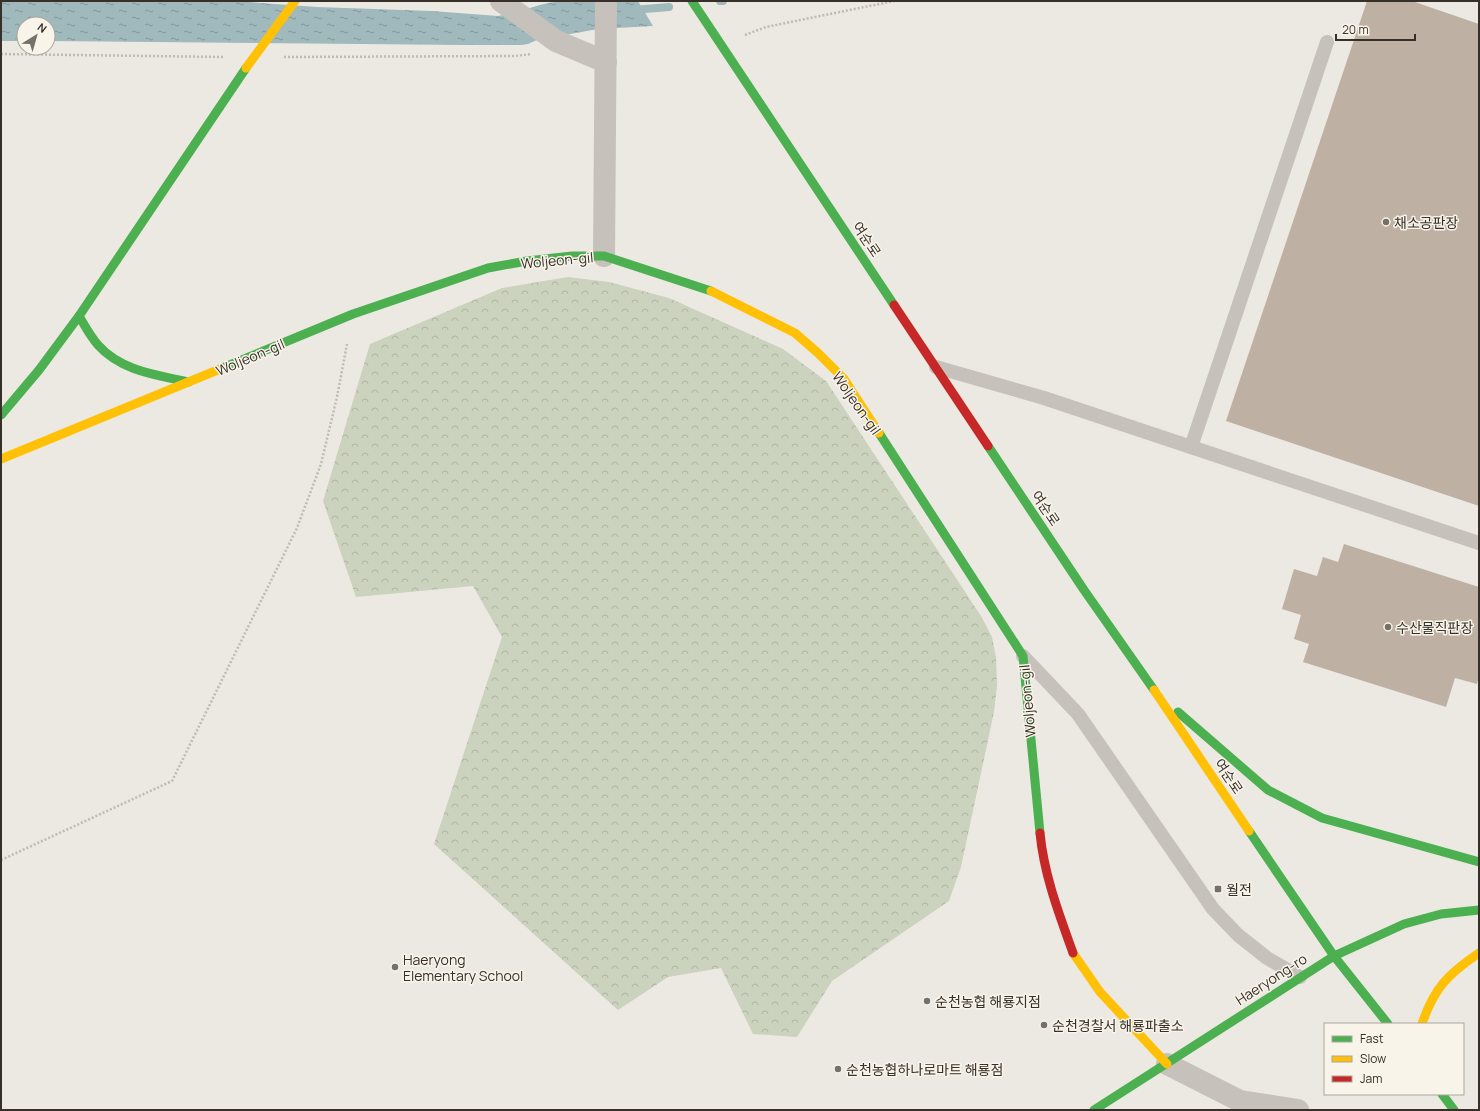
<svg xmlns="http://www.w3.org/2000/svg" width="1480" height="1111" viewBox="0 0 1480 1111" font-family="Manrope,'Noto Sans KR',sans-serif">
<defs>
<pattern id="forest-crowns" width="20" height="18" patternUnits="userSpaceOnUse"><rect width="20" height="18" fill="#cbd2bd"/><path d="M2 6a3 3 0 1 1 6 0M12 15a3 3 0 1 1 6 0" fill="none" stroke="#afb5a2"/></pattern>
<pattern id="water-ripples" width="26" height="14" patternUnits="userSpaceOnUse"><rect width="26" height="14" fill="#9fb9bd"/><path d="M2 4q2-2 4 0t4 0M15 11q2-2 4 0t4 0" fill="none" stroke="#82979a"/></pattern>
</defs>
<rect width="100%" height="100%" fill="#ece9e2"/>
<polygon fill="url(#forest-crowns)" points="568,277 609,282 669,298 783,349 826,381 981,616 992,637 996,657 997,686 994,712 961,867 949,901 832,981 797,1037 753,1034 721,968 668,977 618,1010 434,844 502,637 473,586 356,597 323,501 370,344 502,288"/>
<path fill="url(#water-ripples)" d="M1,1H234L317,7L432,11L498,16C519,13 539,3 561,1C586,0 613,1 638,1L653,26L598,29L537,40L528,44L521,45H466L48,41V24H24V41H1Z"/>
<g fill="none" stroke-linecap="round" stroke-linejoin="round">
<g stroke="#9fb9bd" stroke-width="8">
<polyline points="720,1 723,1"/>
<polyline points="633,10 669,7"/>
</g>
</g>
<g fill="#bfb0a4">
<polygon points="1367,1 1412,1 1479,24 1479,506 1226,421"/>
<polygon points="1344,544 1479,587 1479,677 1477,684 1455,678 1446,707 1303,662 1309,644 1294,639 1301,615 1282,609 1294,569 1317,576 1323,557 1338,562"/>
</g>
<g fill="none" stroke-linecap="round" stroke-linejoin="round">
<g stroke="#bfbab3" stroke-width="2.5" stroke-dasharray="2 2" stroke-linecap="butt">
<polyline points="745,35 766,27 894,1"/>
<polyline points="1,54 223,57"/>
<polyline points="284,57 515,56 531,54"/>
<polyline points="1,860 172,781 297,528 321,464 337,397 347,344"/>
</g>
<g stroke="#c6c1bb" stroke-width="14">
<polyline points="936,367 1044,398 1479,543"/>
<polyline points="1191,447 1327,42"/>
<polyline points="1023,656 1078,714 1213,909 1238,935 1267,958 1300,977"/>
</g>
<g stroke="#c6c1bb" stroke-width="22">
<polyline points="501,1 556,41 606,62"/>
<polyline points="604,256 606,1"/>
<polyline points="1167,1064 1240,1101 1247,1110"/>
<polyline points="1240,1101 1298,1110"/>
</g>
<g stroke="#4caf50" stroke-width="9">
<polyline points="692,1 894,305"/>
<path d="M79,316C85,326 90,336 98,345C121,371 157,375 189,382"/>
<polyline points="220,369 353,314 488,268 527,261 572,256 604,256 711,291"/>
<polyline points="1,415 39,370 79,316 246,68"/>
<polyline points="879,433 1023,656 1040,833"/>
<polyline points="988,446 1084,590 1154,690"/>
<polyline points="1178,712 1268,790 1322,818 1479,862"/>
<polyline points="1249,831 1334,956 1388,1024"/>
<polyline points="1442,1094 1454,1110"/>
<polyline points="1094,1110 1334,956 1404,924 1441,914 1479,910"/>
</g>
<g stroke="#ffc107" stroke-width="9">
<polyline points="246,68 295,1"/>
<polyline points="711,291 795,333 818,353 844,379 879,433"/>
<polyline points="1,459 220,369"/>
<polyline points="1154,690 1249,831"/>
<polyline points="1073,953 1100,992 1167,1064"/>
<path d="M1422,1024C1434,988 1448,974 1479,953"/>
</g>
<g stroke="#c62828" stroke-width="9">
<polyline points="894,305 988,446"/>
<path d="M1040,833C1044,875 1059,914 1073,953"/>
</g>
</g>
<g fill="#76706a" stroke="#f9f4ea" stroke-width="1.5">
<circle cx="1386" cy="222" r="4"/>
<circle cx="1388" cy="627" r="4"/>
<rect x="1214" y="885" width="8" height="8" rx="2"/>
<circle cx="395" cy="967" r="4"/>
<circle cx="927" cy="1001" r="4"/>
<circle cx="1044" cy="1025" r="4"/>
<circle cx="838" cy="1069" r="4"/>
</g>
<g text-anchor="middle" dominant-baseline="central" stroke-width="3" stroke-linejoin="round" paint-order="stroke">
<g font-size="14" fill="#372f29" stroke="#f9f4ea" text-anchor="start">
<text x="1394" y="222">채소공판장</text>
<text x="1396" y="627">수산물직판장</text>
<text x="1226" y="889">월전</text>
<text x="403" y="959">Haeryong<tspan x="403" dy="16">Elementary School</tspan></text>
<text x="935" y="1001">순천농협 해룡지점</text>
<text x="1052" y="1025">순천경찰서 해룡파출소</text>
<text x="846" y="1069">순천농협하나로마트 해룡점</text>
</g>
<g font-size="14" fill="#372f29" stroke="#f9f4ea">
<text transform="translate(867 239) rotate(56)">여순로</text>
<text transform="translate(557 260) rotate(-5)">Woljeon-gil</text>
<text transform="translate(250 357) rotate(-23)">Woljeon-gil</text>
<text transform="translate(857 403) rotate(55)">Woljeon-gil</text>
<text transform="translate(1046 508) rotate(56)">여순로</text>
<text transform="translate(1027 701) rotate(-95)">Woljeon-gil</text>
<text transform="translate(1229 776) rotate(56)">여순로</text>
<text transform="translate(1271 979) rotate(-33)">Haeryong-ro</text>
</g>
</g>
<rect width="1480" height="1111" fill="none" stroke="#372f29" stroke-width="4"/>
<rect x="1324" y="1023" width="140" height="72" fill="#f9f4ea" stroke="#aba59d"/>
<rect x="1332" y="1036" width="20" height="6" fill="#4caf50" stroke="#aba59d"/>
<text x="1360" y="1043" font-size="12" fill="#372f29">Fast</text>
<rect x="1332" y="1056" width="20" height="6" fill="#ffc107" stroke="#aba59d"/>
<text x="1360" y="1063" font-size="12" fill="#372f29">Slow</text>
<rect x="1332" y="1076" width="20" height="6" fill="#c62828" stroke="#aba59d"/>
<text x="1360" y="1083" font-size="12" fill="#372f29">Jam</text>
<g transform="translate(36 36) rotate(37)"><circle r="19" fill="#f9f4ea" stroke="#aba59d"/>
<path d="M0-3L7 15L0 10L-7 15Z" fill="#76706a"/>
<text y="-6" font-size="11" font-weight="bold" text-anchor="middle" fill="#372f29">N</text>
</g>
<path d="M1336 34v6h79v-6" fill="none" stroke="#372f29" stroke-width="2"/>
<text x="1342" y="34" font-size="12" fill="#372f29" stroke="#f9f4ea" stroke-width="3" paint-order="stroke">20 m</text>
</svg>
